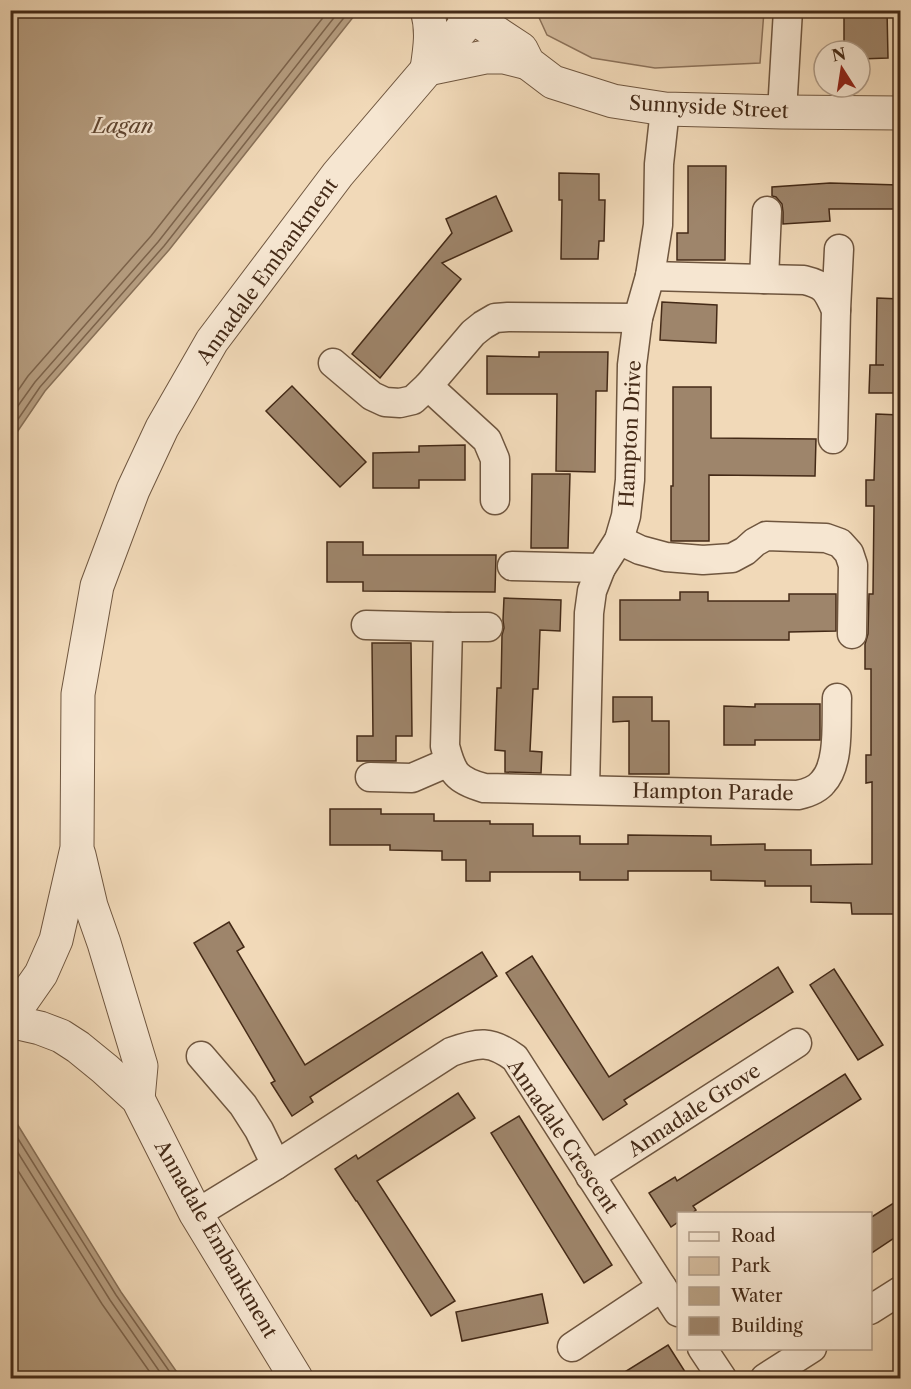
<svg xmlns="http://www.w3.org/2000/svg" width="911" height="1389" viewBox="0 0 911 1389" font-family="'Libre Caslon Text',serif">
<rect width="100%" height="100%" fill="#f1d9b8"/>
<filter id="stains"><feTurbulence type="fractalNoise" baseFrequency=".00333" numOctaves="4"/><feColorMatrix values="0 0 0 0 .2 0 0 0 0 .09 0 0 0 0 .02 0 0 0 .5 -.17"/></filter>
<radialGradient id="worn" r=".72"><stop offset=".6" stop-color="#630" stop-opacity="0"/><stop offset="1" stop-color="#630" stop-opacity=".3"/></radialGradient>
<polygon fill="#d4bb9d" stroke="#8c725a" stroke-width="1.5" points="536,11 764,11 760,63 655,68 592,58 547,35"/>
<g fill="#b69e81" stroke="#887057" stroke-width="1.5">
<polygon points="14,10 358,11 169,250 45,391 11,441 10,14"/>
<polygon points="11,1114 121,1292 181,1378 11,1378"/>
</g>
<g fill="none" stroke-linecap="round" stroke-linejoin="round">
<g stroke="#7d644c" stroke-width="1.5">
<polyline points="10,402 28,376 151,236 329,10"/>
<polyline points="10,417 35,382 158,242 340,10"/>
<polyline points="10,431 40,387 164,246 350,10"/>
<polyline points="10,1126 116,1295 174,1378"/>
<polyline points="10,1140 110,1300 164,1378"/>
<polyline points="10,1158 102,1304 154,1378"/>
</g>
</g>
<g fill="#9e856b" stroke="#442a17" stroke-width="1.5">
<polygon points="844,10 887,10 888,58 860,59 860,51 844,51"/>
<polygon points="688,166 726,166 725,260 677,260 677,233 688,233"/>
<polygon points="559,173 599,174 599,200 605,200 604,241 599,241 598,259 561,259 562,200 559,200"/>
<polygon points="830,183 899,185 898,209 829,209 830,221 783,224 783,212 782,204 776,197 772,196 772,187"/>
<polygon points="496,196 512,231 442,263 461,279 380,378 352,354 452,233 446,219"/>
<polygon points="877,298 900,299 900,366 895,365 894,393 869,393 870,365 884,365 876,365"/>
<polygon points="662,302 717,305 716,343 660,340"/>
<polygon points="539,352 608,352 607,391 596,391 595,472 556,471 557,394 487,394 487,356 539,357"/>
<polygon points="292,386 366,462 340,487 266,411"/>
<polygon points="673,387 711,387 711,438 816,439 815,476 709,475 709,541 671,541 671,486 673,486"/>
<polygon points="876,414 900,415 900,914 852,914 851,903 811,902 811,886 765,886 765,881 711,880 711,871 628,871 628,880 580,880 580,872 490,872 490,881 466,881 466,860 442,860 442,851 390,850 390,845 330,845 330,809 381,809 381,814 434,814 434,821 490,821 490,824 533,824 533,836 580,836 580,844 628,844 628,835 711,836 711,845 765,844 765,850 811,850 811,865 872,864 872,782 866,783 866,755 871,755 871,669 865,669 865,644 868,634 869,594 873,594 874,506 866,506 866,480 874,480"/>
<polygon points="465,445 465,480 419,480 419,488 373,488 373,453 419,452 419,446"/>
<polygon points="532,474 570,474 568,548 531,548"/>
<polygon points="327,542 363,542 363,555 496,555 495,592 363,591 363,582 327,582"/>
<polygon points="680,592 708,592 708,601 789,601 789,594 836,594 836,631 789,632 789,640 620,640 620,600 680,600"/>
<polygon points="504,598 561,600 560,631 540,630 538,689 533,689 530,751 542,752 541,773 505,772 505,751 495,750 497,688 501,688 502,635 504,628 503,620"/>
<polygon points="372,643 411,643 412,736 396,736 396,761 357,761 357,736 373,736"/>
<polygon points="613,697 652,697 652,721 669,721 669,774 629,774 629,721 613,722"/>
<polygon points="755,704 820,704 820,740 755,740 755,745 724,745 724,706 755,707"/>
<polygon points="229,922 244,947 237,951 305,1065 482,952 497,976 310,1097 313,1102 292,1116 271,1083 275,1081 194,943"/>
<polygon points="532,956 609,1077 778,967 793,992 624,1100 627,1104 603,1120 506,973"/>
<polygon points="834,969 883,1045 858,1060 810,985"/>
<polygon points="845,1074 861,1099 693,1206 696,1210 691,1214 678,1214 678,1222 671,1227 649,1193 675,1177 677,1181"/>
<polygon points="458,1093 475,1118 377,1181 455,1301 431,1316 357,1201 356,1201 335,1169 356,1155 358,1159"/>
<polygon points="519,1116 612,1265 584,1283 491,1133"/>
<polygon points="900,1199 900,1234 870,1254 870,1218"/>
<polygon points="542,1294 548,1323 462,1341 456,1312"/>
<polygon points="668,1345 689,1378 615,1378"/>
</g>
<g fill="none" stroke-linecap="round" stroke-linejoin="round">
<defs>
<g id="minor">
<polyline points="782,112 788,10"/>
<path d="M650,276L804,280C825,285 827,290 836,310L833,439"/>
<polyline points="764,279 767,211"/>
<polyline points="836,310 839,249"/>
<polyline points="333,363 372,396 385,402 400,403 413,400 428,386 473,333 483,325 495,318 508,317 638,318"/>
<polyline points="428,386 487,440 495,459 495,500"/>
<polyline points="619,540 640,550 666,557 703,560 732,558 745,551 755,542 766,536 826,538 840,543 849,553 853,565 852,634"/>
<polyline points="512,566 601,568"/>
<path d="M366,625L448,627L445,746C452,773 456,780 484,788L798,795C807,793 817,790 823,782C840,764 836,722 837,698"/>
<polyline points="448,627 488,627"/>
<polyline points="370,777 412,778 449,762"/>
<polyline points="585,789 589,613 592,591 601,568 619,540 626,516 630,480 632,365 638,318 650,276 658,225 659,164 665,109"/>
<polyline points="201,1056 243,1105 259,1130 276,1165"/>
<polyline points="590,1176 797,1043"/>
<path d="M196,1214L276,1165L451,1052C478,1042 491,1040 515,1058L678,1312"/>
<polyline points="870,1310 900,1291"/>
<polyline points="572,1347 662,1287"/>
<polyline points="702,1348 722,1378"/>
<polyline points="765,1378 812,1348"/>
</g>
<g id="tertiary">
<polyline points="462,10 521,49 528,63 553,82 613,101 665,109 782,112 900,113"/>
<polyline points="427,69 485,57 504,57 528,63"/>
<path d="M427,69C430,49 433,30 427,10"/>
<polyline points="79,855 91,906 104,943 141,1066 138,1099"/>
<polyline points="10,1011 20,1004 41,974 56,940 77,848 78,694 97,586 133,490 162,428 212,341 338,174 478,10"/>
<polyline points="10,1023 18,1023 40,1028 61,1036 78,1047 105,1069 138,1099 196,1214 296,1378"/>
</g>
</defs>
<use href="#minor" stroke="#6f563f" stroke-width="31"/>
<use href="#tertiary" stroke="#6f563f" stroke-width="35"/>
<use href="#minor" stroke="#f6e6d1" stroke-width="28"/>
<use href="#tertiary" stroke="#f6e6d1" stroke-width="33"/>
</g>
<g text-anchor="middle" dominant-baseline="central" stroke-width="4.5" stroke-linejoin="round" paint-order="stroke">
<g font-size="20" fill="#442a17" stroke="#f6e6d1">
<text transform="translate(709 107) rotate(3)">Sunnyside Street</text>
<text transform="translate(267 271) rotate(-54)">Annadale Embankment</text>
<text transform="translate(630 434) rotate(-87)">Hampton Drive</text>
<text transform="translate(713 792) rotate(1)">Hampton Parade</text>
<text transform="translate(694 1110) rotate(-33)">Annadale Grove</text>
<text transform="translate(563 1136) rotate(56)">Annadale Crescent</text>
<text transform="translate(216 1239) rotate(60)">Annadale Embankment</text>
</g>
<g font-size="21" font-style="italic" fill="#604732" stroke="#f6e6d1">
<text x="123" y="125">Lagan</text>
</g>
</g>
<rect width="911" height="1389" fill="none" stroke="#f1d9b8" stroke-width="36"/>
<rect x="12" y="12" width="887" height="1365" fill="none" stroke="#442a17" stroke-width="3"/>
<rect x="18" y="18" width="875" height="1353" fill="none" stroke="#442a17" stroke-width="1.5"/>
<rect x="677" y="1212" width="195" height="138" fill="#f6e6d1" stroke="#af9b87" stroke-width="1.5"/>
<rect x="689" y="1232" width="30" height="9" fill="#f6e6d1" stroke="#af9b87" stroke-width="1.5"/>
<text x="731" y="1242" font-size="18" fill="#442a17">Road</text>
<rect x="689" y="1257" width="30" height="18" fill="#d4bb9d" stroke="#af9b87" stroke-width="1.5"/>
<text x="731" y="1272" font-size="18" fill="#442a17">Park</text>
<rect x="689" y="1287" width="30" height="18" fill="#b69e81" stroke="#af9b87" stroke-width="1.5"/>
<text x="731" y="1302" font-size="18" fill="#442a17">Water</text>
<rect x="689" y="1317" width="30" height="18" fill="#9e856b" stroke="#af9b87" stroke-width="1.5"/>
<text x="731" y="1332" font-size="18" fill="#442a17">Building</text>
<g transform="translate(842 69) rotate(348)"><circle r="28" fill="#f6e6d1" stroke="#af9b87" stroke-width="1.5"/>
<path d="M0-4.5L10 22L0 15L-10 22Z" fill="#8f2418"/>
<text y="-9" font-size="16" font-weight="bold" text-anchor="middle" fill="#442a17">N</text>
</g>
<rect width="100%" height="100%" filter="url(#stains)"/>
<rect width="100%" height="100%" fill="url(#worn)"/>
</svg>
